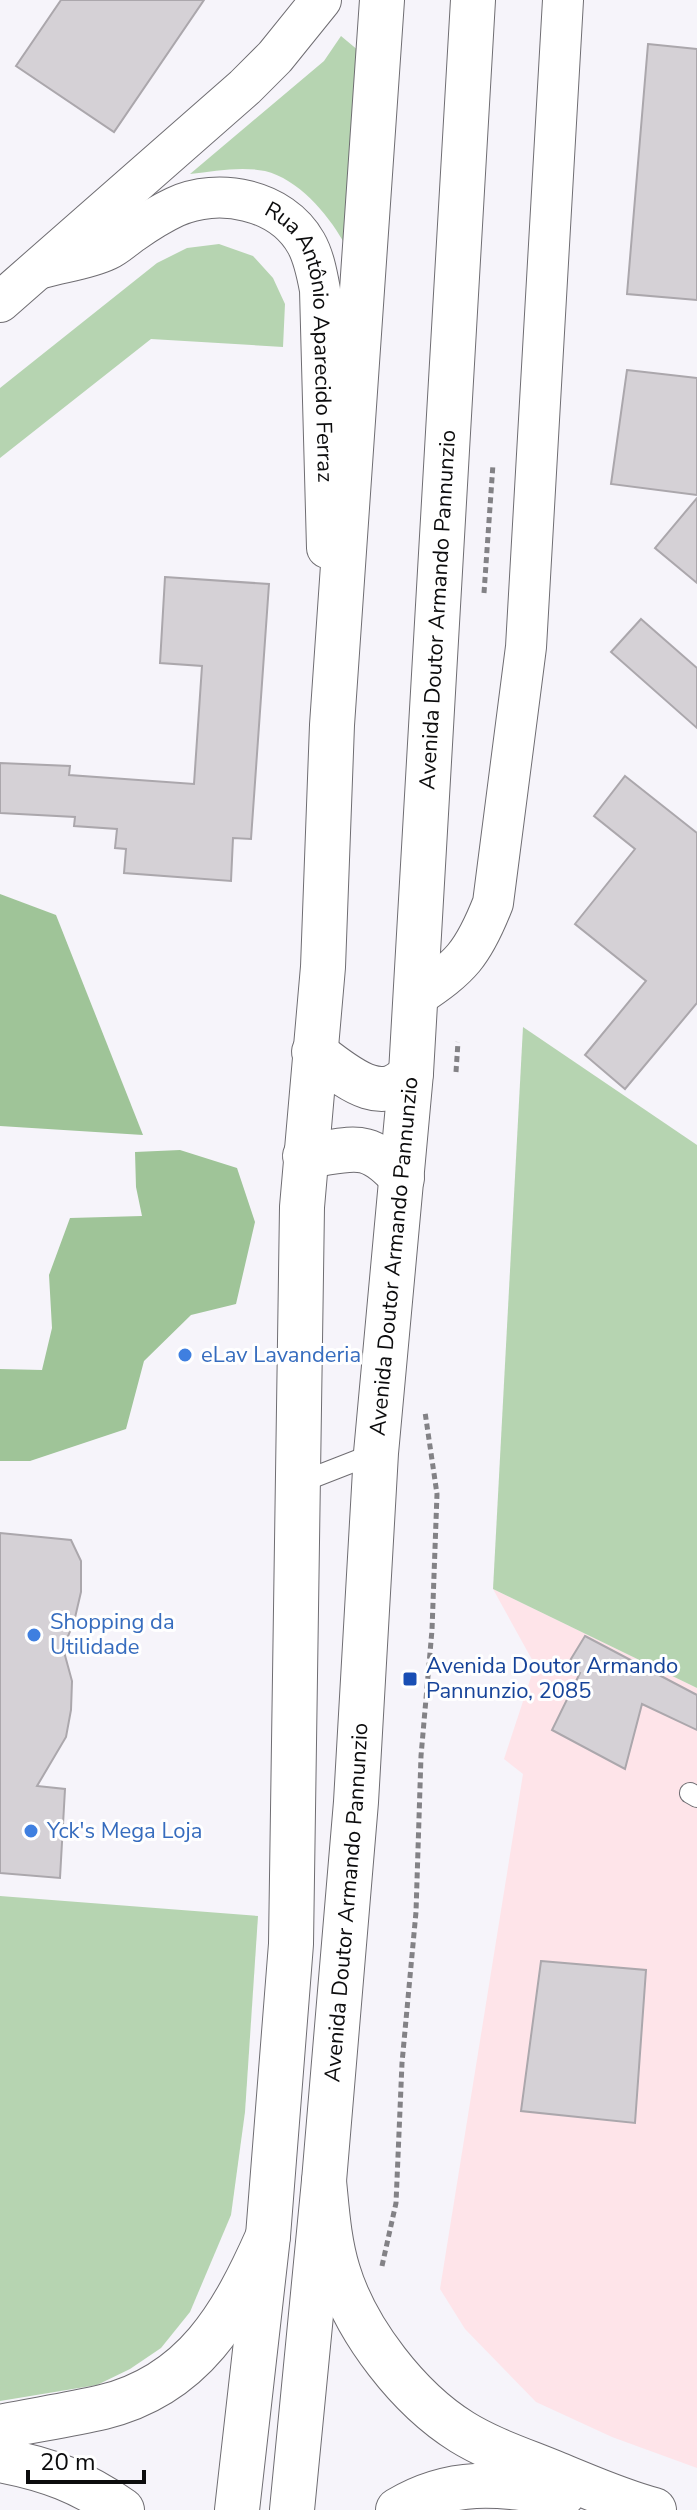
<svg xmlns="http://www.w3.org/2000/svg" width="697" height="2510" viewBox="0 0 697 2510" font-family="'Nunito Sans',sans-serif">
<rect width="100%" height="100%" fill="#f6f4fa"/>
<polygon fill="#fee4e9" points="493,1589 697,1688 697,2468 612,2437 536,2402 465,2329 440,2289 523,1774 504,1759 535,1665"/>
<g fill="#b6d4b1">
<path d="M341,36L359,51L343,241C327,213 298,179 265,171C241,166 215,171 190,174L324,61Z"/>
<polygon points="219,244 253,256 273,278 285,304 283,347 151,339 0,458 0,388 157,263 187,248"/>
<polygon points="523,1027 697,1145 697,1688 493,1589"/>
<polygon points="0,1896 258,1916 245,2112 231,2215 190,2312 161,2348 130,2369 97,2385 0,2401"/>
</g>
<g fill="#9fc498">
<polygon points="0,894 56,915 143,1135 0,1126"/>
<polygon points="180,1150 237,1168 255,1222 236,1304 191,1315 144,1361 126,1429 30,1461 0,1461 0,1369 42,1370 52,1328 49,1275 70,1218 142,1216 136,1187 135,1152"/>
</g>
<g fill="#d5d1d6" stroke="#aba7ac" stroke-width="2">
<polygon points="61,0 204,0 114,132 16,66"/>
<polygon points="648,44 697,49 697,300 627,294"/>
<polygon points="627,370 697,378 697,495 611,484"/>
<polygon points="697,498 697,583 655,548"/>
<polygon points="165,577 269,584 251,839 233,838 231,881 124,873 126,849 115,848 117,829 74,826 75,817 0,813 0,763 70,766 69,775 194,784 202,666 160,663"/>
<polygon points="641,619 697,668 697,728 611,652"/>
<polygon points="625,776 697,833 697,1003 625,1089 585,1055 646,981 575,924 635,849 594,816"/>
<polygon points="0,1533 71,1540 81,1561 81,1592 74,1622 63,1648 72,1681 71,1710 66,1737 37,1786 65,1789 60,1878 0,1873"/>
<polygon points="585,1636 697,1695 697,1730 642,1704 625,1769 552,1730 580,1673 566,1667"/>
<polygon points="541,1961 646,1970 635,2123 521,2111"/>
</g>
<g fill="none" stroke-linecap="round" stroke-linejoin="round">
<defs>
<g id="service">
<polyline points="299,1483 376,1453"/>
<polyline points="690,1793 697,1797"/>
</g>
<g id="minor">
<path id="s1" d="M42,268C63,262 88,259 107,250C116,246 124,238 133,232C146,223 160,214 175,207C218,187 281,199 306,243C314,257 317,274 320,290L327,548"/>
<polyline points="0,302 245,87 275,57 321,0"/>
<path d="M416,997C461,967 473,954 493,903L526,647L563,0"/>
</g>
<g id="primary">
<path d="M314,1052C342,1072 381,1111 411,1073"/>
<path d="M305,1156C353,1150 366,1138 402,1178"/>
<polyline points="237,2510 268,2236 291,1944 302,1207 323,967 332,725 382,0"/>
<path id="s2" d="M292,2510L324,2181L356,1802L376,1453L411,1073L473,0"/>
</g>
<g id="trunk">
<path d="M324,2181C327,2211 329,2242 338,2271C356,2331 409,2399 462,2432C491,2450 526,2461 557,2474C589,2487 620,2501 654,2510"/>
<path d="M0,2427C34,2420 69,2415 103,2407C194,2385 233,2315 268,2236"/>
<path d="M0,2460C48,2469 82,2482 122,2510"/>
<path d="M398,2510C455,2476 502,2485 563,2494"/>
</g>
</defs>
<use href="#service" stroke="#6f6d72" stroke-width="22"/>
<use href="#minor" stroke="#6f6d72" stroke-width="42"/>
<use href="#primary" stroke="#6f6d72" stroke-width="46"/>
<use href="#trunk" stroke="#6f6d72" stroke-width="46"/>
<g stroke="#838286" stroke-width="5" stroke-dasharray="6 4" stroke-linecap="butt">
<polyline points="484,593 493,464"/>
<polyline points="456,1072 458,1042"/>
<polyline points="382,2266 396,2203 402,2063 416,1912 421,1756 432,1630 437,1494 425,1412"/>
</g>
<use href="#service" stroke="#fff" stroke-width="20"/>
<use href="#minor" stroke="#fff" stroke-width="40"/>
<use href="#primary" stroke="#fff" stroke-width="44"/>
<use href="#trunk" stroke="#fff" stroke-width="44"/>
</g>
<g fill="#3f7fe0" stroke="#fff" stroke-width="3">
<circle cx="185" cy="1355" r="8"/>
<circle cx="34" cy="1635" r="8"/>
<circle cx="31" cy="1831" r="8"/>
</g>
<rect fill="#1a4fb4" stroke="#fff" stroke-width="3" x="402" y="1671" width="16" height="16" rx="4"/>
<g text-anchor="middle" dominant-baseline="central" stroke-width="6" stroke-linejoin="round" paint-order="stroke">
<g font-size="22" fill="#0c0c0d" stroke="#fff">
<text stroke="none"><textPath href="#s1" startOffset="390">Rua Antônio Aparecido Ferraz</textPath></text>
<text stroke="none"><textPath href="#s2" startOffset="1906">Avenida Doutor Armando Pannunzio</textPath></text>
<text stroke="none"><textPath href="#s2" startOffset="1258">Avenida Doutor Armando Pannunzio</textPath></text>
<text stroke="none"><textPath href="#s2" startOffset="610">Avenida Doutor Armando Pannunzio</textPath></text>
</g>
<g font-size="22" fill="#366cbe" stroke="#fff" text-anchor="start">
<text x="201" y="1355">eLav Lavanderia</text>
<text x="50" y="1622">Shopping da<tspan x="50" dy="25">Utilidade</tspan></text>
<text x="47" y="1831">Yck's Mega Loja</text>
</g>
<g font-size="22" fill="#164399" stroke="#fff" text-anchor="start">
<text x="426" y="1666">Avenida Doutor Armando<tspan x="426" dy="25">Pannunzio, 2085</tspan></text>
</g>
</g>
<path d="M28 2470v12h116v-12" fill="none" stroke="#0c0c0d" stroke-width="4"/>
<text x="40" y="2470" font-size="24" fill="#0c0c0d" stroke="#ffffff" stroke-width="6" paint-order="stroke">20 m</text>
</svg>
